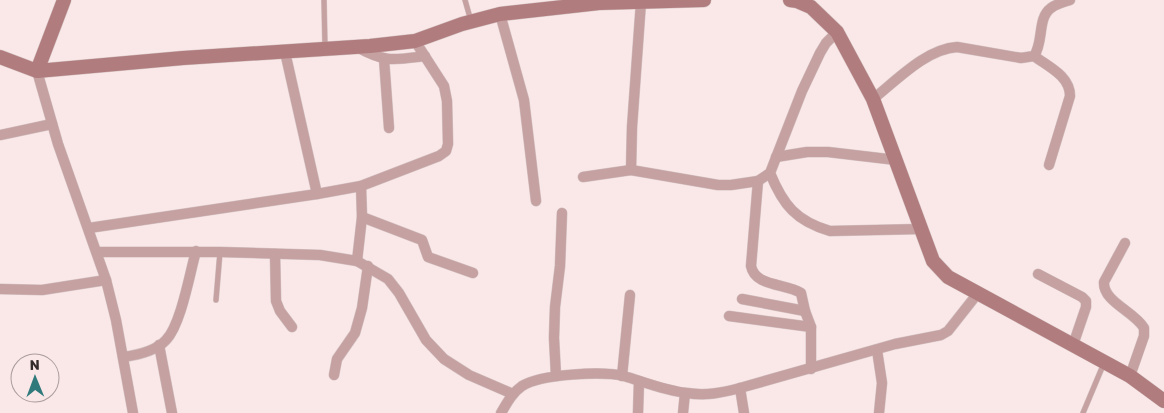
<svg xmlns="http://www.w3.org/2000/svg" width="1164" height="413" viewBox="0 0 1164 413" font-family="Rubik,sans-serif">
<rect width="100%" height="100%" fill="#fae7e7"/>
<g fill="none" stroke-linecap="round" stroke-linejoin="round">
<defs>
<g id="lane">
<polyline points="324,0 325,47"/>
<polyline points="465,0 471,21"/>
<polyline points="216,300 220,252"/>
<polyline points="1083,413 1104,363"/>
</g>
<g id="street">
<polyline points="500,14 524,100 536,201"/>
<path d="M357,47C386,63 393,60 425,56"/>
<polyline points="285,52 317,194"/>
<path d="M1034,56C1049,67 1070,76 1070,96L1049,165"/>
<polyline points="384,59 389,128"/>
<polyline points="37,71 58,144 106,280 116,320 133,413"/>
<path d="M873,99C897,80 926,49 957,47L1021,58L1034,56C1044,42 1037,18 1051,8C1056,4 1064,2 1070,0"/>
<polyline points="0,135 52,124"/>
<polyline points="776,157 807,152 828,152 896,160"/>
<polyline points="631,170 632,127 641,2"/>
<path d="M770,173C783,205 796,221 830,231L921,229"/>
<polyline points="583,177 631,170 718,185 731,185 758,181 770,173 802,91 820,53 826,43 837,32"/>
<path d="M758,181L751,266C755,287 786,283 801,293L805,311L811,327V369"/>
<polyline points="362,217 422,240 428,257 473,273"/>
<polyline points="89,228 317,194 361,186 439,156 446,151 448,144 447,101 444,86 415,41"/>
<path d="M1125,243L1104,282C1103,302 1134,311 1144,328V336L1130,376"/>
<polyline points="97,252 220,252 320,255 357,261 388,279 399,293 426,340 444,359 469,375 513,394"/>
<polyline points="275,254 276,301 280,311 292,327"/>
<polyline points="357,261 362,217 361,186"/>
<polyline points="1038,274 1082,297 1086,301 1086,307 1073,345"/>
<polyline points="0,289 42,290 106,280"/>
<polyline points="742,299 805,311"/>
<polyline points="729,316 811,327"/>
<polyline points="159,345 172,413"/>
<polyline points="877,350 882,383 879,413"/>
<path d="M123,357C138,355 156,351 166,340C181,325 190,272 196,251"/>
<polyline points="334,375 337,359 355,333 362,308 368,266"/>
<polyline points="556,376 554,338 555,307 560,266 562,213"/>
<polyline points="622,376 630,295"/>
<polyline points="740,388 744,413"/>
<path d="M501,413C507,403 512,393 522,386C541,374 602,371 624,376C644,382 666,391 687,393C706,396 721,393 740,388L895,344L941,335L948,331L978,293"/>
<polyline points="638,413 639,381"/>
<polyline points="683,413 685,393"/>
</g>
<g id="secondary">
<polyline points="790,0 797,1 811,7 837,32 873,99 933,261 948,277 1130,376 1164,401"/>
<polyline points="0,57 37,71 183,58 370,46 415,41 462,24 500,14 599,3 704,0"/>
<polyline points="37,71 64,0"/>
</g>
</defs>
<use href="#lane" stroke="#d6c5c5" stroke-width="6"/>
<use href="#street" stroke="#d6c5c5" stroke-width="11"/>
<use href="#secondary" stroke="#d6c5c5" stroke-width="15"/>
<use href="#lane" stroke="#c5a1a2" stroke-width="5"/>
<use href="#street" stroke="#c5a1a2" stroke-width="10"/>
<use href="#secondary" stroke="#b07c7e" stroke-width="14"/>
</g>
<g transform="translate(35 378) rotate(359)"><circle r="24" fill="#fae7e7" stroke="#aa9c9c"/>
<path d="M0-4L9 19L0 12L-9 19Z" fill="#317a7c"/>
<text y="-8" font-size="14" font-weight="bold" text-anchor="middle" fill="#332b2b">N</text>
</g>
</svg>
